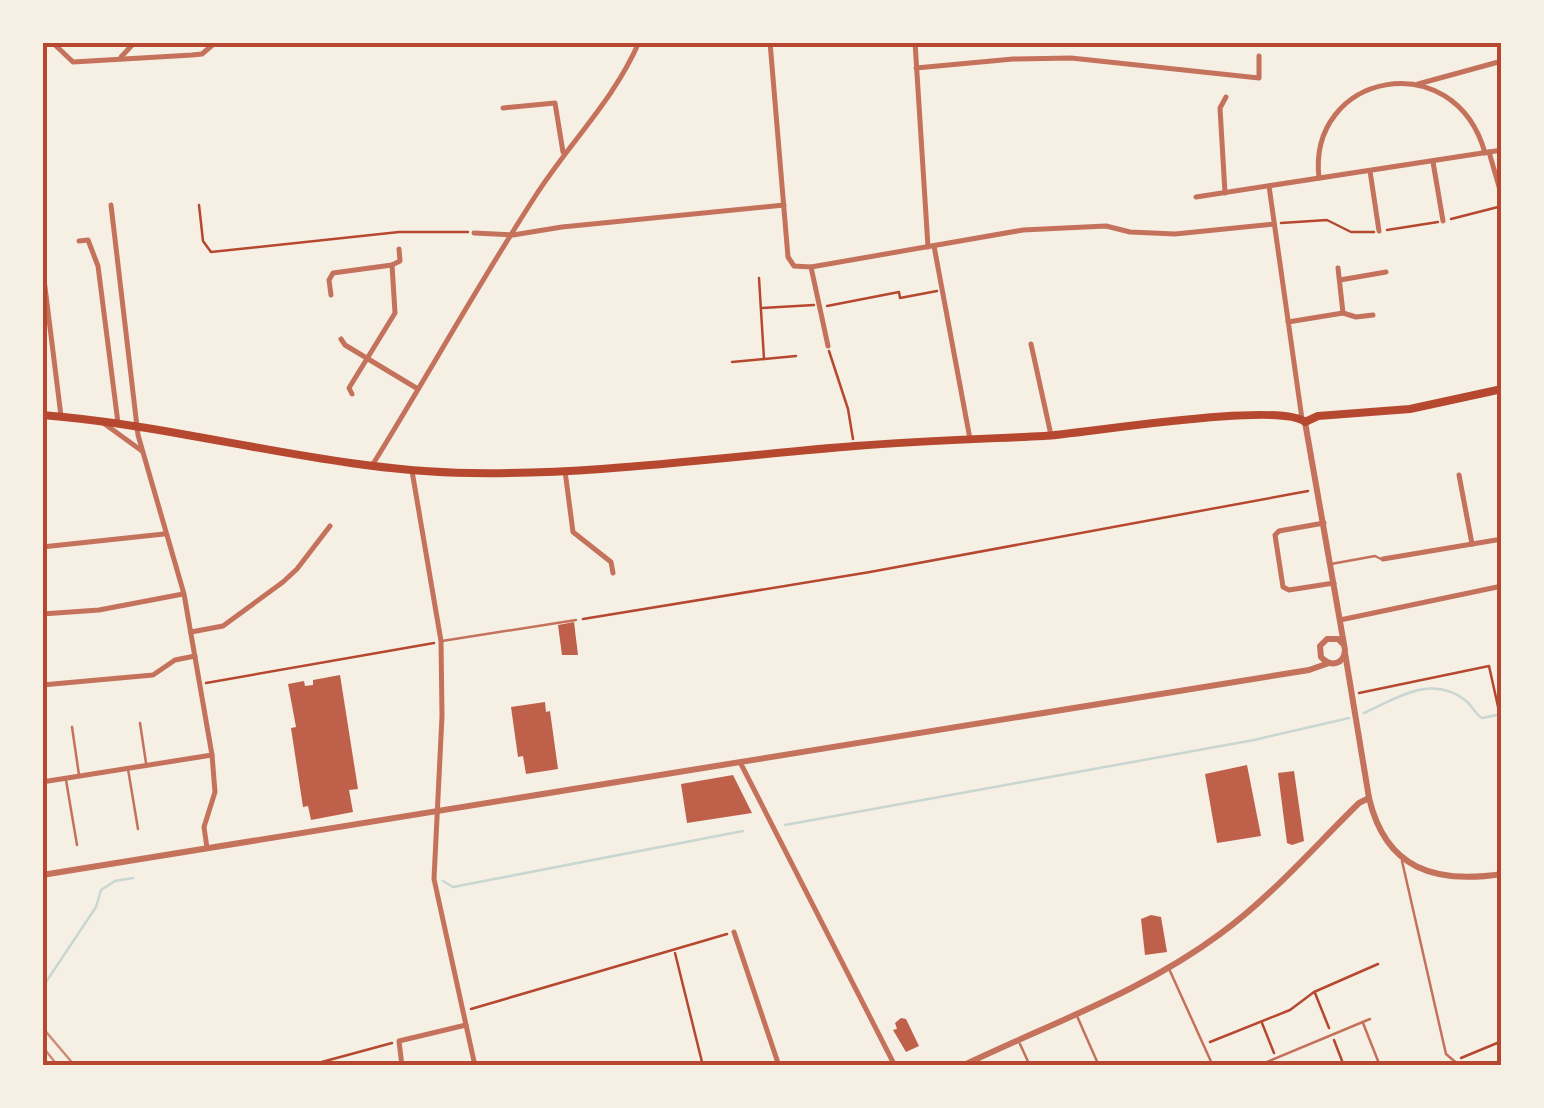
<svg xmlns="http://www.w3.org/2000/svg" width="1544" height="1108" viewBox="0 0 1544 1108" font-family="Raleway,sans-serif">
<rect width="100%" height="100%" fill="#f6efe4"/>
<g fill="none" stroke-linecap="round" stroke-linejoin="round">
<g stroke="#c9d6d2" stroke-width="2.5">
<path d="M1364,713C1397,698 1431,674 1465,700C1472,705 1474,713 1482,718L1502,714"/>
<polyline points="785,825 1254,740 1349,718"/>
<polyline points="443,881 453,887 743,831"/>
<polyline points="42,988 96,907 101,890 115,881 133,878"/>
</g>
</g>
<g fill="#bf614a">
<polygon points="574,622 578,655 562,655 558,625"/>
<polygon points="340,675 358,789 349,790 353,812 311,820 308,806 303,807 291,728 296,727 288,684 304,681 305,686 313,685 313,680"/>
<polygon points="545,702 546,712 550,711 558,769 526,774 523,756 518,757 511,707"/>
<polygon points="1247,765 1261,836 1217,843 1205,774"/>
<polygon points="1294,771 1304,841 1292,845 1287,843 1278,773"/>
<polygon points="733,775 752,813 687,823 681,784"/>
<polygon points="1151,915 1161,917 1167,952 1145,955 1141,919"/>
<polygon points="901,1018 906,1019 919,1046 906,1052 893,1030 897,1029 895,1023"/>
</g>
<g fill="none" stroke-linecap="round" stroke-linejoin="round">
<g stroke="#b5482f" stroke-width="2.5">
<polyline points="199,205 203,241 211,252 399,232 468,232"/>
<polyline points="1451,219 1502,206"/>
<polyline points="1281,223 1327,220 1351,232 1374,232"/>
<polyline points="1387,230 1438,222"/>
<polyline points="759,278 764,359"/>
<polyline points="827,306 899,292 900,298 937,291"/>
<polyline points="761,308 814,305"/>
<polyline points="829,351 848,409 853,439"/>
<polyline points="732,362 796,356"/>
<polyline points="583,619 870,572 1308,491"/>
<polyline points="206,683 434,643"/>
<polyline points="1359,693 1489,666 1499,711"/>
<polyline points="1500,717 1502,724"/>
<polyline points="675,953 703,1066"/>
<polyline points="1315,993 1329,1028"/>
<polyline points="471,1009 727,934"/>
<polyline points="1262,1023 1274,1053"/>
<polyline points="1334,1040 1344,1066"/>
<polyline points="1210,1042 1290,1010 1314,992 1378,964"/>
<polyline points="1461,1058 1502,1041"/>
<polyline points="307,1066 392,1043"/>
</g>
<g stroke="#c5725c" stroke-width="2.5">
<polyline points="1331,564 1375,556 1381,559"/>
<polyline points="442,641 576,620"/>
<polyline points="140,723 146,763"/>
<polyline points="72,727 79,775"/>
<polyline points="128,769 138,829"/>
<polyline points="66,780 77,845"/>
<polyline points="1402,861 1446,1054 1460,1066"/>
<polyline points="1170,971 1213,1066"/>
<polyline points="1077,1016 1099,1066"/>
<polyline points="1363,1023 1380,1066"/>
<polyline points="1020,1044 1030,1066"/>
<polyline points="1154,1066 1156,1064"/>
<polyline points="1257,1066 1370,1019"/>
</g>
<g stroke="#c5725c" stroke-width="5">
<polyline points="52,42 73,62 192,55 202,54 216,42"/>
<polyline points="770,42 788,257 794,266 811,267 1023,230 1106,226 1130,232 1175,234 1274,224"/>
<polyline points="915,42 928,247"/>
<polyline points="121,57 135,42"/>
<polyline points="916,68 1013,59 1071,58 1259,78 1259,56"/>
<polyline points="1418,84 1502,61"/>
<polyline points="503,108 555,103 563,152"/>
<polyline points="1489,152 1502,197"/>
<polyline points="1433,162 1443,221"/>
<polyline points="1370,171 1379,231"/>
<path d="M1319,178C1307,73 1454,43 1485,153"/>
<polyline points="1269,186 1302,419"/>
<polyline points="1225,193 1220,108 1226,97"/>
<polyline points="1196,197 1502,150"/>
<polyline points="111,205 138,435 184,594 212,755 215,792 204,827 207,848"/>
<polyline points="474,233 513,235 562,227 784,205"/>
<polyline points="79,241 88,240 98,266 118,423"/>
<polyline points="934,246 970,439"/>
<polyline points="811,267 828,346"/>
<polyline points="1338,268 1343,313"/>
<polyline points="43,271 61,416"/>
<polyline points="1340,280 1386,272"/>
<polyline points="331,295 329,280 333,273 392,265 400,261 399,249"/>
<polyline points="1288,322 1343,313 1356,317 1373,315"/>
<polyline points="341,339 345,345 418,389"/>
<polyline points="1031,344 1051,435"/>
<polyline points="352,394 349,388 395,313 392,265"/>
<polyline points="102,422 142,451"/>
<path d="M373,464C428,375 479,283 536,195C570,142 614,100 639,42"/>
<polyline points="412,471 441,641 442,716 434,879 475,1066"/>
<polyline points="565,471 573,532 611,562 613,573"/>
<polyline points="1459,475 1472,544"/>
<polyline points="1324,523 1279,531 1275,535 1283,587 1289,590 1334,583"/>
<polyline points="1500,540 1502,552"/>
<polyline points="42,547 164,534"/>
<polyline points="1383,559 1502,539"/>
<polyline points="42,614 99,610 183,594"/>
<polyline points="1340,620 1502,586"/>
<polyline points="191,632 223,626 283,582 297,569 330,526"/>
<polyline points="42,685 153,675 175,660 195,656"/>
<polyline points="740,762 895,1066"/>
<polyline points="42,782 212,755"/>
<polyline points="734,932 779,1066"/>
<polyline points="402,1066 399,1041 466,1025"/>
</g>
<g stroke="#c5725c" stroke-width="6">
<path d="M1305,422L1345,650C1344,664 1331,668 1321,657L1320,646L1327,639H1338L1344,645"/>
<path d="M1345,653L1369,798C1386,870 1436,884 1502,874"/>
<polyline points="42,875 1309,670 1329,663"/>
<path d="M962,1066C1049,1024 1142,992 1220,934C1271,897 1314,847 1359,803L1369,798"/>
</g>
<path stroke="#b5482f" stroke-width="8" d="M42,415C185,426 327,471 470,473C599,475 726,456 855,446C918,441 981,439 1044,436C1087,433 1280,401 1305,422L1318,416L1410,409L1502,389"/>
<polyline stroke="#cf8b77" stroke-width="2.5" points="42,1027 75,1066"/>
<polyline stroke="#cf8b77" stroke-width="2.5" points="42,1046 58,1066"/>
</g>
<rect width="1544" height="1108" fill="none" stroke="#f6efe4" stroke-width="90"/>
<rect x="45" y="45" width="1454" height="1018" fill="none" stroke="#b5482f" stroke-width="4"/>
</svg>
